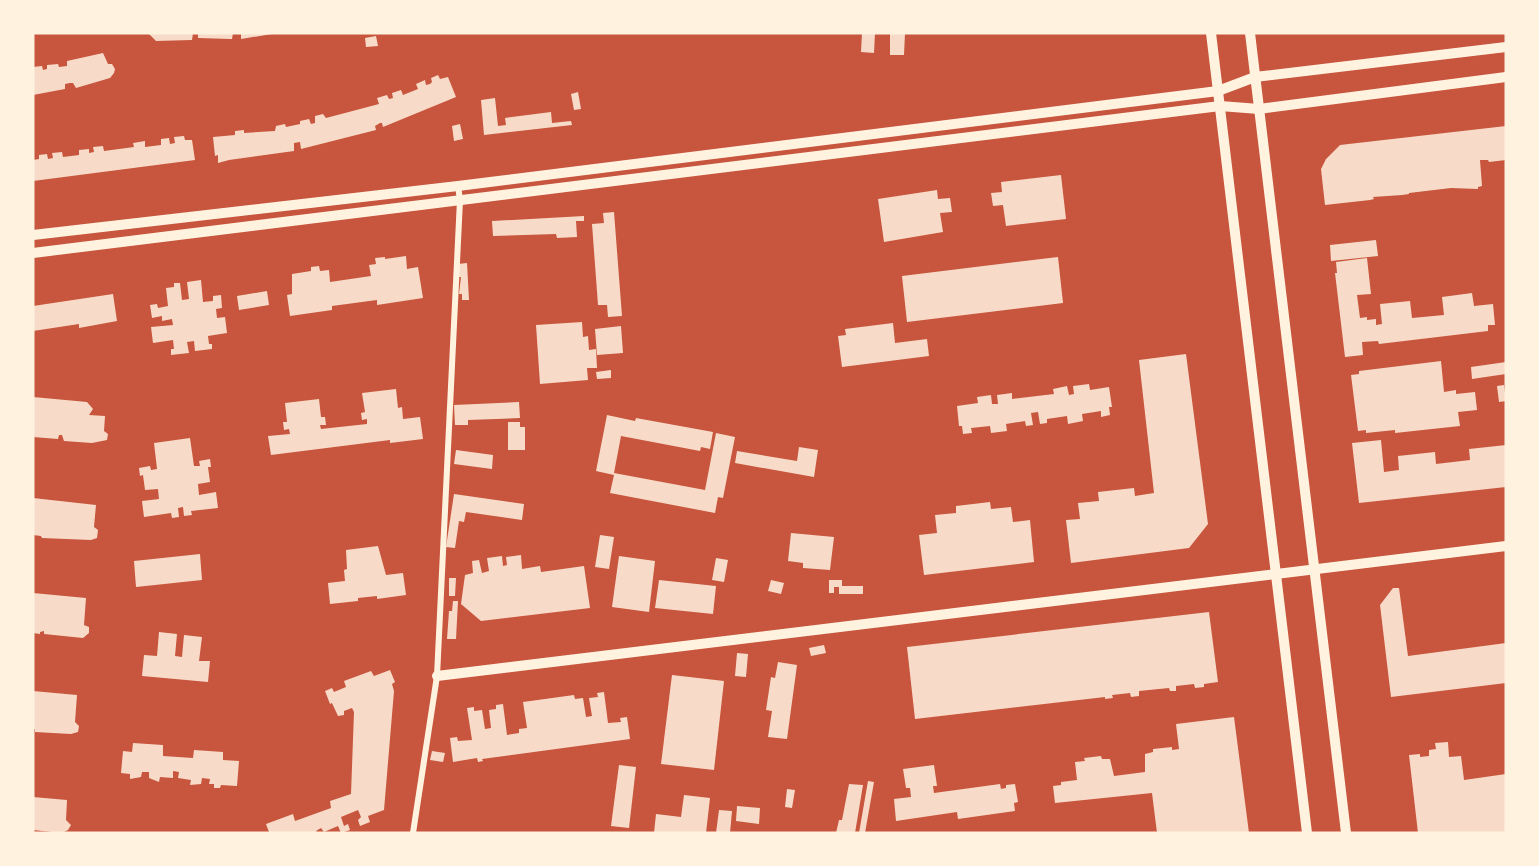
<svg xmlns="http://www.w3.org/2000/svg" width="1539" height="866" viewBox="0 0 1539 866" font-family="'Fira Sans',sans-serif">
<rect width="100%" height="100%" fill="#c8553d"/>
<g fill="#f7dbc8">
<polygon points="148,33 193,33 192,40 156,41"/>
<polygon points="198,33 233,33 232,39 230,39 198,38"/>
<polygon points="241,33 272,33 272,34 241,39"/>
<polygon points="862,33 875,33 874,53 861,52"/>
<polygon points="890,33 905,33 904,55 890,55"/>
<polygon points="376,36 378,46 366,47 365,38"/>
<polygon points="103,53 108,64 112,64 115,69 114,73 110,78 76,88 73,83 70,83 65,84 65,89 33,95 33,67 42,66 43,70 47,69 47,65 58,64 59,67 67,66 67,61"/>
<polygon points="438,75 440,79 448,77 456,97 383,127 382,123 380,123 375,126 376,130 301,149 300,142 294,143 294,151 229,160 218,163 218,155 215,156 213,137 235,135 235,131 244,130 244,133 275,131 276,126 285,124 286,127 300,124 300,121 309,119 311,124 315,123 315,116 323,114 326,118 379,104 377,98 387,95 389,99 393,98 392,93 401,90 403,95 418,89 416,84 425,80 426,85 430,84 432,82 431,78"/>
<polygon points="578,92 581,109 574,110 571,94"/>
<polygon points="495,98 498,126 506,125 505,118 551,112 552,123 571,121 572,125 484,135 481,100"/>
<polygon points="460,124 463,139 454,141 452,126"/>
<polygon points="1506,126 1506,160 1489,162 1488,160 1480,160 1482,186 1478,187 1478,189 1451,188 1409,193 1409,194 1402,195 1373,197 1374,199 1370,200 1325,205 1321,169 1326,159 1340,145"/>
<polygon points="184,136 185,140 192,140 195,160 33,181 33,160 39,159 39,155 47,154 48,159 53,158 52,153 62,152 63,157 79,155 79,150 89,149 89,153 94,152 93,147 103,146 104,151 134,147 133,143 145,141 145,147 161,145 161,139 169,138 170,144 175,143 174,137"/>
<polygon points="1061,175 1066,219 1006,226 1003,205 993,206 991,193 1002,192 1001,182"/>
<polygon points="937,190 938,199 950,198 952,212 940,213 943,232 884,242 878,199"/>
<polygon points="614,212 622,316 608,317 607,305 598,305 592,224 604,223 603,213"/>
<polygon points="584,216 584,221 576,221 577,237 557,238 556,234 493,236 492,221"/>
<polygon points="1376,240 1378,256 1331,261 1330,245"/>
<polygon points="406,256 407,269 418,267 423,298 377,305 377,300 332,306 332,310 290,316 287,295 292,294 292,274 311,271 311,267 319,266 320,271 329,270 330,282 371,276 369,265 376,264 375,258 385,257 385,259"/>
<polygon points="1058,257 1063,303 907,322 902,276"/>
<polygon points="1367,258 1371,294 1357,295 1360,318 1367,317 1367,320 1376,319 1376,325 1382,324 1380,304 1410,301 1412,318 1444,315 1442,297 1472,293 1474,306 1493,304 1495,325 1488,325 1488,331 1379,344 1378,341 1362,342 1363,355 1345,357 1335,273 1337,273 1336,262"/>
<polygon points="467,263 469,300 462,300 462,294 459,294 461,277 459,277 458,264"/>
<polygon points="201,280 203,302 213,301 213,296 221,295 222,308 216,309 217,318 225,317 227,333 208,336 209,344 212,344 212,349 195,351 194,341 187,342 189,353 171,355 171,349 174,349 173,340 153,343 151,327 173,325 172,319 162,321 162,316 152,318 150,305 157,304 158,308 168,306 166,288 174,287 174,283 180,283 182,300 189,299 187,282"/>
<polygon points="267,291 269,305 239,310 237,296"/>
<polygon points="113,294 117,321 79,328 79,324 33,331 33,306"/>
<polygon points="582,322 583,337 588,336 589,350 596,349 597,368 587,368 588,380 540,384 536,325"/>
<polygon points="893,323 895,343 927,339 929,356 842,367 838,336 846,335 845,329"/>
<polygon points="621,326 623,353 597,355 595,329"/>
<polygon points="1186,354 1208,524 1189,548 1071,563 1066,520 1080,519 1078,503 1099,501 1098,492 1134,488 1135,496 1154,493 1139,360"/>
<polygon points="1441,361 1444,392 1456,390 1456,394 1475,392 1477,410 1458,412 1460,426 1395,433 1395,430 1366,433 1366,430 1358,431 1351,375 1359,374 1359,371"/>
<polygon points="1506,362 1506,374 1472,379 1471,367"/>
<polygon points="611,370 611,378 597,379 596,372"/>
<polygon points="1089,384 1090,390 1109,387 1112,407 1109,407 1110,415 1101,417 1101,411 1082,414 1083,421 1068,424 1067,416 1047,419 1047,423 1040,424 1038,412 1031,413 1033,425 1026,426 1025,421 1006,424 1007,431 991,433 990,426 971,428 972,433 963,434 962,426 959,426 957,406 978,403 977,397 991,395 992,404 998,404 997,395 1012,393 1012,399 1054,394 1053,389 1067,386 1069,395 1074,394 1073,386"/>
<polygon points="1504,385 1506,401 1499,402 1497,386"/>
<polygon points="396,389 398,408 402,407 403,419 420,417 423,439 390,443 390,440 271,455 268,436 290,434 289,429 284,430 283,422 287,422 285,403 319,399 321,417 325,417 326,425 320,425 321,429 367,424 367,419 362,420 361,413 365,412 362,393"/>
<polygon points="33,397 87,402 93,409 89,415 105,416 104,431 108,434 107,440 92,443 64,441 62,435 59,435 58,439 33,437"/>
<polygon points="519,402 520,418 468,420 468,425 455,425 454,405"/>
<polygon points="607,415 635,421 636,418 713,432 710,449 701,447 700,451 621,436 614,473 705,490 716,433 735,437 723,498 718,497 715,513 610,493 614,475 596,471"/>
<polygon points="508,422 520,422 520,427 525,427 525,450 508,450"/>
<polygon points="190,438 194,466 200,466 199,461 210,459 211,467 208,467 210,482 198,484 199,495 216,492 218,508 191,511 192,515 184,516 183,507 178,508 179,517 172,518 171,513 144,517 142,501 159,499 158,489 145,490 143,475 140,476 139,468 150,466 151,470 157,469 154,443"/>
<polygon points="1381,440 1384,472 1399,470 1398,456 1435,452 1436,464 1470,460 1469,449 1506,445 1506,487 1359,503 1352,443"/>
<polygon points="799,447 818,450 814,477 735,463 737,451 797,461"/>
<polygon points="456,450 493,455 492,469 454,464"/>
<polygon points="454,494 524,504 522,520 466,512 464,522 459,521 455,548 446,547"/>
<polygon points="33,498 96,505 94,527 98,530 97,538 91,540 42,538 41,536 33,535"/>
<polygon points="990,502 991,509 1011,507 1013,522 1030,520 1034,562 924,575 919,535 937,533 935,515 956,513 956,506"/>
<polygon points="791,533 834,537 830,570 803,568 803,563 788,561"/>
<polygon points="600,535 614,537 609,569 595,567"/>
<polygon points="378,546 386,575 403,573 406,595 377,599 377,596 358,598 358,601 330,604 328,583 345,581 344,570 347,569 346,550"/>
<polygon points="200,554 202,580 136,587 134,561"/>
<polygon points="521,555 522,569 540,566 541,572 584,566 590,608 481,621 461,604 465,575 473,573 472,561 479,560 482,573 489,571 487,558 502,556 503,566 507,565 506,557"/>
<polygon points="619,556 655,561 649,612 612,607"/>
<polygon points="716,558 728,560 724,582 712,580"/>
<polygon points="449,578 456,578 455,596 449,596"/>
<polygon points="659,580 716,586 713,614 655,608"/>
<polygon points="771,580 784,583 781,594 768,591"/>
<polygon points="829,580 842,580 842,586 863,586 863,594 839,594 839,587 834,587 834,593 829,593"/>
<polygon points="1393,588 1399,588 1408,656 1506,643 1506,683 1391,697 1380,605"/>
<polygon points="33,593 86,598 84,625 89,627 89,633 83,638 44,634 44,631 40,632 40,634 33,633"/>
<polygon points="453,601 458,601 456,639 447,639 449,611 452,611"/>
<polygon points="1209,612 1218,682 1204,684 1204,687 1195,688 1194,684 1176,686 1176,691 1170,691 1169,688 1139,691 1139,696 1131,697 1130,693 1112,695 1113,698 1105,699 1105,697 915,719 907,647"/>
<polygon points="159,632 177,634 175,656 182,657 184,635 202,637 199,661 210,661 208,682 142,676 144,655 157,656"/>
<polygon points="824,645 826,653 811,656 809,648"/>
<polygon points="737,653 748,654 746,677 735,676"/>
<polygon points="778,662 797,665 787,739 768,737 772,711 766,710 771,677 775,678"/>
<polygon points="390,670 395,682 392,684 394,691 384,810 368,816 370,822 360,826 358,820 361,817 358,810 341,817 344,826 348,824 350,830 341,833 338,826 324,832 321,828 316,831 317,833 267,833 269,832 266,824 293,814 295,821 331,808 330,801 351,794 354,712 352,708 344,711 344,715 338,716 332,703 330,704 325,691 332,688 334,692 346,687 344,681 371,671 374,676"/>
<polygon points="672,675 724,681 714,770 661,764"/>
<polygon points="33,691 77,695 75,722 79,726 78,732 71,734 35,732 35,729 33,729"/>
<polygon points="604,692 608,723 621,722 620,718 627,717 630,739 482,759 483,761 478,762 477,758 453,762 450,738 457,737 458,741 472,740 467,708 474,707 474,711 482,710 485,729 491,728 489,710 496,709 496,705 503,704 507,735 519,733 519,729 527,728 523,702 574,695 575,699 583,698 586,717 592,716 589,698 598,697 597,693"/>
<polygon points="1234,717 1249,833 1157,833 1152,793 1055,803 1053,786 1061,785 1061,782 1077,780 1075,762 1085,761 1084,758 1101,756 1102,759 1110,759 1114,776 1145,772 1145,754 1153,752 1153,749 1172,747 1172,750 1179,749 1176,724"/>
<polygon points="1448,742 1449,757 1461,756 1464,780 1506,774 1506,833 1418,833 1409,755 1420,754 1420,757 1429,756 1429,750 1436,749 1435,743"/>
<polygon points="133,743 163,745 163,756 193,758 194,750 223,752 223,760 239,761 237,786 221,785 220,788 214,788 214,784 209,784 210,779 202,778 201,784 190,785 191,780 178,778 179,772 173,771 173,778 160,777 159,782 149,778 149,772 142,772 141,777 130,779 130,774 121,773 123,751 132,752"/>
<polygon points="432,751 445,753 443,762 430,760"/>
<polygon points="619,765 636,767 629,828 611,826"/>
<polygon points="934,765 937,786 933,786 934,793 1000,784 1001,789 1006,788 1006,785 1015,784 1018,802 1014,803 1015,811 958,819 957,812 896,821 894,799 911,797 910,788 906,788 903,769"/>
<polygon points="868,781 874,782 865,833 859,833"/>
<polygon points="849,784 863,785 855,833 836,833 839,820 842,820"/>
<polygon points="787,789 795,790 792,808 785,807"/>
<polygon points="684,795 710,798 706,833 654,833 656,814 681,817"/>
<polygon points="33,797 67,800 66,820 71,825 68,830 62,833 33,830"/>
<polygon points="737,806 760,808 759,824 736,821"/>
<polygon points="719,810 732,811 730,833 716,833"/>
</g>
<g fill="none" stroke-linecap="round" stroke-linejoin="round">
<polyline stroke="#fff3e0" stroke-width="6" points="413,833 437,676 460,200 458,186"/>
<g stroke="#fff3e0" stroke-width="10">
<polyline points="1255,77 1506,47"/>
<polyline points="1259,109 1506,77"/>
<polyline points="437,676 1506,546"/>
</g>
<g stroke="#fff3e0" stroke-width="10">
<polyline points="1211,33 1307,833"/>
<polyline points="1250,33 1346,833"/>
<polyline points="33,235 458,186 1218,91 1255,77"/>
<polyline points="33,253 1220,106 1259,109"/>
</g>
</g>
<rect width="1539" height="866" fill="none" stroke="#fff3e0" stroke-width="69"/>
</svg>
